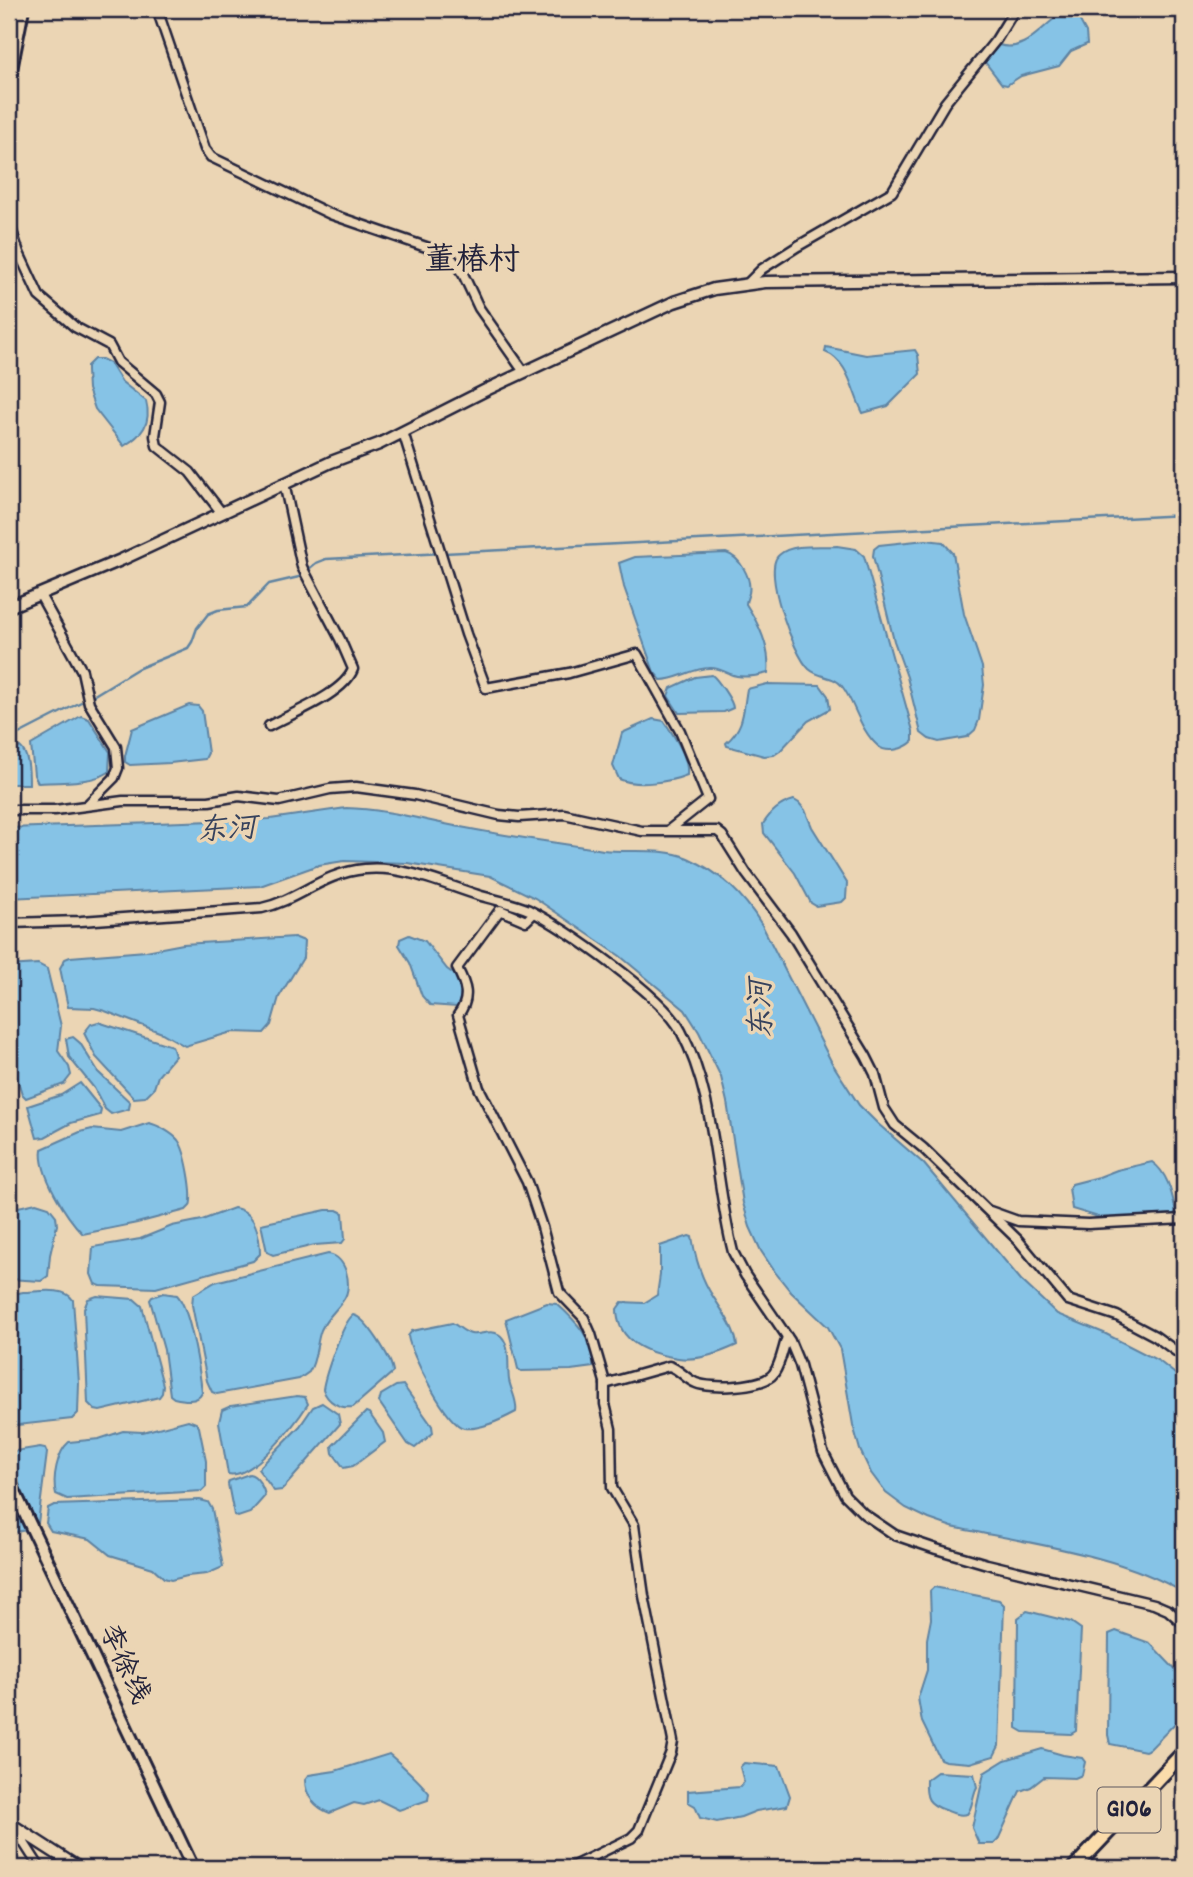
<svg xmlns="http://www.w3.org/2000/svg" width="1193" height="1877" viewBox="0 0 1193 1877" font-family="Dekko,'LXGW WenKai TC',sans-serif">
<rect width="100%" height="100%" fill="#ebd5b4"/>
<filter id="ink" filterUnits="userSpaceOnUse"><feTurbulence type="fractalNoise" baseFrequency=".0143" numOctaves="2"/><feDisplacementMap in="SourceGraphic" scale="14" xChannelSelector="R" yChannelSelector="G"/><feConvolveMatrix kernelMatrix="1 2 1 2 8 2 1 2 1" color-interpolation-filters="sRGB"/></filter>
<g filter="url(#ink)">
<g fill="#86c3e6" stroke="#5e83a2" stroke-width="2">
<path d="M1074,10L1086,32L1087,44L1071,51L1059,66L1021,76L1007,85L1002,84L985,62L999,45C1024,53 1040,28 1058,16C1063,13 1069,12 1074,10Z"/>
<path d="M826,347L866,355L915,350L918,355L920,374L888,406L863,413C852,392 849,361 825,352Z"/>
<path d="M94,359H102L110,363L122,382L146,401C152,424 142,435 124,446L95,409L88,389L87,371V366Z"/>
<polygon points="926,540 943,542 953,553 964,614 982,667 984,685 979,720 975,730 967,737 939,742 929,739 921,733 907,677 894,641 873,556 874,549 879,545"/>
<path d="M837,546L856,549L864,556L913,731V741C905,749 887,754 878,746C860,731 855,703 842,686C835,676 819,678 809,669C794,655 761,569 779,555C792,543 820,547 837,546Z"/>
<path d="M726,553C740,557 752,578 749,593C748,597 746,600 746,604C759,624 771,648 768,673C757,676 742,679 730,674C723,671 717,667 709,668C693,668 677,680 661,680L654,672L624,587L619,563L635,557Z"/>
<path d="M712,675C717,679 733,701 733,708L724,712L679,713L668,696L671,688L695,677Z"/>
<path d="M767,684L820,685L828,696L830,709L808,721L780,751L774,755L764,756L727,746L726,743C745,727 743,710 747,689Z"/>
<polygon points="189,705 198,706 202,711 208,753 205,759 170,763 130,765 125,762 125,756 132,729"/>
<path d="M81,716L89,719L110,752L109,772C93,783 58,782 38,783L34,775L31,745Z"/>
<path d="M653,719L664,721C674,736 689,757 687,775C670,782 636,787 619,779L613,766L622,733Z"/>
<path d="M20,747C29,754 29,772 29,784H9V752Z"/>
<path d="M794,800L799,803L805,810L812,827L847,883L846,898L842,902L816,906L811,903L795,873L764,833L763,824C771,812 779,804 794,800Z"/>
<path d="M346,808C387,809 426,821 466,828C512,837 558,843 603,850C631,853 662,847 688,858C721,873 743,894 762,925L832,1063L859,1105L877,1123L924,1164L1021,1280L1057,1314L1104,1333L1159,1361L1184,1381V1593C1120,1554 1026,1543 952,1527L929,1519L906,1508L886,1493L871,1473L860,1450L853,1425L840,1349L828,1327L791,1292L775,1272L761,1251L750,1227L743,1203L727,1102L721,1077L699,1032L685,1010L620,956L535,898L490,876L407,863L344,861L319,865L260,886L9,898V828L270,819Z"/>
<polygon points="409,935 425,941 447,969 458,977 462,998 457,1007 430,1005 422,996 410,963 399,945 400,939"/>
<polygon points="294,937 304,941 303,958 279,997 271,1025 264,1033 232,1032 185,1046 162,1033 105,1011 94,1008 68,1007 60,968 65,959 70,957 146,951 183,944"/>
<polygon points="38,964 47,969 61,1026 58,1051 69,1067 71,1075 64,1084 26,1098 22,1094 9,1052 9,966"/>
<polygon points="98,1022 172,1046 175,1056 158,1076 154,1088 145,1097 134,1098 96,1057 84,1033 91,1024"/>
<polygon points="73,1037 80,1043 98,1072 130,1102 129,1109 111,1114 105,1109 94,1088 69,1057 66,1039"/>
<polygon points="80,1083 101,1109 100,1115 71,1123 45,1137 37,1138 28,1106 61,1095"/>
<path d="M149,1123C158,1125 172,1133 178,1140C186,1150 194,1194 190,1206L186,1210L137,1223L83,1234C67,1218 38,1173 42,1149L80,1132L92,1129L121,1132Z"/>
<path d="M1152,1162C1168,1173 1172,1194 1176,1212L1174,1214L1105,1219L1072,1209L1069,1188L1072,1184L1099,1177L1117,1170Z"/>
<polygon points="36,1203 49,1207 56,1216 57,1225 50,1255 48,1276 41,1281 9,1279 9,1209"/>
<path d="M234,1208C256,1211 260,1236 260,1254L253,1261L156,1288L101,1286L95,1284L91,1274L93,1247L140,1239L172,1226L202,1220Z"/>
<polygon points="326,1210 337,1210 343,1213 345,1239 342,1243 315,1245 273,1255 267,1252 261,1224"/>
<path d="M689,1236L692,1237C695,1256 700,1274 709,1290C719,1307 735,1326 737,1345C720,1353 697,1361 678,1358C650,1354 617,1343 617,1309L622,1302L644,1303L657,1295L660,1275V1246Z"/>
<path d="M328,1254C346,1256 353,1285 344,1299C337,1310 327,1317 321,1330C316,1343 317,1360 309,1372L299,1379L217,1394L212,1392L207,1381L192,1305L193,1295L215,1282Z"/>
<path d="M23,1292C38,1292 65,1286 73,1300L79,1383L78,1413L72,1419L9,1426V1295Z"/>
<path d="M163,1293L177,1295C190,1308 200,1372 202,1393C197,1403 183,1400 174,1398L170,1395L164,1350L150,1300L152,1297Z"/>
<polygon points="97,1296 134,1299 142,1306 163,1385 162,1393 159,1397 100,1411 95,1410 88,1403 84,1309 88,1299"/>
<path d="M547,1303L557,1304C575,1320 596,1341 593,1367L571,1370L521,1371L518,1369L506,1319Z"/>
<path d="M353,1315C366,1317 392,1359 393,1372L353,1407C340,1409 327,1402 323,1389C325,1375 343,1322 353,1315Z"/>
<path d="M452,1323C459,1326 463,1332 471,1334C479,1336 490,1329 498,1334C512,1341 507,1368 509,1380C511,1391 518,1401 516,1412C503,1419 479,1430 464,1428C447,1425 410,1353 408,1336L412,1331Z"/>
<polygon points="403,1385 432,1426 433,1433 415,1448 408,1444 379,1402 381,1395 396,1386"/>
<path d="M297,1396L305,1397L308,1404C296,1423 252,1480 228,1474L219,1422L222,1410L231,1406Z"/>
<polygon points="322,1403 338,1414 340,1424 282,1490 274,1491 258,1469 300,1426 313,1407"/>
<polygon points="366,1412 369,1413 383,1433 385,1442 353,1466 344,1468 333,1453 332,1446"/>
<path d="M188,1420L196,1423L199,1427L206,1461V1487L202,1491L67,1499L56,1494C52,1479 57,1452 69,1442L99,1439L123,1431L143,1432Z"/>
<polygon points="40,1447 45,1448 47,1453 38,1523 33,1529 9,1533 9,1452"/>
<path d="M249,1474C257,1475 264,1488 265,1496L250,1513L238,1517L234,1515L228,1484L229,1481Z"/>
<polygon points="200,1500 208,1502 212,1509 223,1567 207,1574 187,1576 171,1580 164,1578 153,1568 110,1555 90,1539 51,1531 46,1523 48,1508 54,1505"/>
<polygon points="934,1587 999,1600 1004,1605 999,1746 994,1756 970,1763 945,1761 940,1759 922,1722 918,1698 927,1670 927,1639 931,1619 930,1591"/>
<polygon points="1027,1611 1071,1622 1081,1629 1076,1731 1071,1734 1024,1732 1017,1728 1018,1618"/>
<polygon points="1116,1631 1150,1643 1184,1679 1184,1714 1150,1749 1145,1751 1110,1744 1108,1735 1109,1634"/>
<polygon points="1042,1749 1063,1755 1082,1758 1085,1762 1082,1775 1075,1778 1044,1777 1031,1787 1020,1791 998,1840 994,1844 979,1844 972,1828 984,1773 1005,1760"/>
<path d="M389,1754C404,1767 417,1778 429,1793L428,1800L399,1810L379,1800L364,1805L354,1803L330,1813C315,1808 305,1795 305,1780L309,1775L335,1771Z"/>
<polygon points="744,1763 779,1766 790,1796 787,1806 756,1811 741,1817 717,1822 700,1818 695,1806 688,1802 688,1791 740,1787 744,1782 740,1767"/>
<path d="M937,1772L974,1774L977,1787C972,1796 973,1808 967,1814C958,1816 953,1813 945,1810C928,1804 925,1799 926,1780Z"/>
</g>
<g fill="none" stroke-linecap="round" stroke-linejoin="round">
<g stroke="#5e83a2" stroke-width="2.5">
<polyline points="91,697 137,669 188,648 192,642 197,628 208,614 218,610 247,607 269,584 299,577 316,563 326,559 1184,515"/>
<polyline points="9,739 85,700"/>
</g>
<defs>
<g id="minor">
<polyline points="157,9 205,149 211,157 330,214 429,248 446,251 463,274 479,308 524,372"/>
<polyline points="9,222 19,253 39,296 75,327 109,345 118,362 156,394 160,402 155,436 157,446 190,472 221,512"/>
<polyline points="748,283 762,269 798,246 892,192 945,103 996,40 1015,9"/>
<polyline points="403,432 466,634 486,688 569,673 637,654 680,731 708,799 669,830"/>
<polyline points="40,595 82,671 89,703 116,747 118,768 114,778 87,805"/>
<path d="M269,726C292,713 344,694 353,669L340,639L302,567L284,483"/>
<polyline points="9,810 55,810 123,801 209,801 239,796 279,801 330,789 356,787 415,795 499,815 519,817 564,814 642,831 717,831 722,835 746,873 791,933 866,1056 875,1074 884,1108 895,1125 923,1148 1018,1240 1068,1300 1117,1316 1155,1336 1184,1357"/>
<path d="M534,913L526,921L500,910L457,968C466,985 471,998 458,1015L479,1088L527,1182L542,1227L559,1292L584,1318L591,1334L605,1382V1404L611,1429L612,1488L634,1525L644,1596L673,1741L671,1752L639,1830L631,1838L569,1868"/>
<path d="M9,923L81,921L262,908C299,900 322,873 365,869C402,865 443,884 478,895C495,900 513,903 529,910C566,929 663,996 681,1031C717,1100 714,1178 733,1252L745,1275L790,1341L800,1365L823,1452L845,1495L864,1514L895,1535L936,1549L987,1564L1154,1604L1168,1610L1184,1624"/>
<polyline points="990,1211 1018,1221 1088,1224 1184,1219"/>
<path d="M605,1384L669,1366C680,1369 685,1379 696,1383C711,1389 764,1388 774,1373C781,1363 783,1348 787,1337"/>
<polyline points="21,1830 24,1843 40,1868"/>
</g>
<g id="tertiary">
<polyline points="9,607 121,560 331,462 379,444 486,390 674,302 714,289 765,282 1184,277"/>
<polyline points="9,1823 79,1868"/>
</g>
<g id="secondary">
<polyline points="9,80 23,9"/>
<polyline points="9,1480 193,1868"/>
</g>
<polyline id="trunk" points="1074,1868 1184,1752"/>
</defs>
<use href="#minor" stroke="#22223b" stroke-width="13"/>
<use href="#tertiary" stroke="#22223b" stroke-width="15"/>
<use href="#secondary" stroke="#22223b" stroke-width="16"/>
<use href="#trunk" stroke="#22223b" stroke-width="18"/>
<use href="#minor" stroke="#ebd5b4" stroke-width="8"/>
<use href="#tertiary" stroke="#ebd5b4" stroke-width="10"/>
<use href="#secondary" stroke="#ebd5b4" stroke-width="10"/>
<use href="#trunk" stroke="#fbdcab" stroke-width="12"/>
</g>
</g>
<g text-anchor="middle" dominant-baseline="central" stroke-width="7" stroke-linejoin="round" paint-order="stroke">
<rect fill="#ebd5b4" stroke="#5e585f" stroke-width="2" x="1097.5" y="1787.5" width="63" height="45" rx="5"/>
<g font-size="26" font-weight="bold" fill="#22223b">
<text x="1129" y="1810">G106</text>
</g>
<g font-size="28" fill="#22223b" stroke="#ebd5b4">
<text transform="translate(122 1665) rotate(65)">李徐线</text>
</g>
<g font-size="30" font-style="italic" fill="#36425d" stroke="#ebd5b4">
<text transform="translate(227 832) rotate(-3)">东河</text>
<text transform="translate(764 1009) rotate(-91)">东河</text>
</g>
<g font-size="32" fill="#22223b" stroke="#ebd5b4">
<text x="472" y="263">董椿村</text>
</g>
</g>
<rect width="1193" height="1877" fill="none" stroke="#ebd5b4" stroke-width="35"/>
<rect x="18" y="18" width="1158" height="1842" fill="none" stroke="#22223b" stroke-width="2.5" filter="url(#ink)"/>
</svg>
